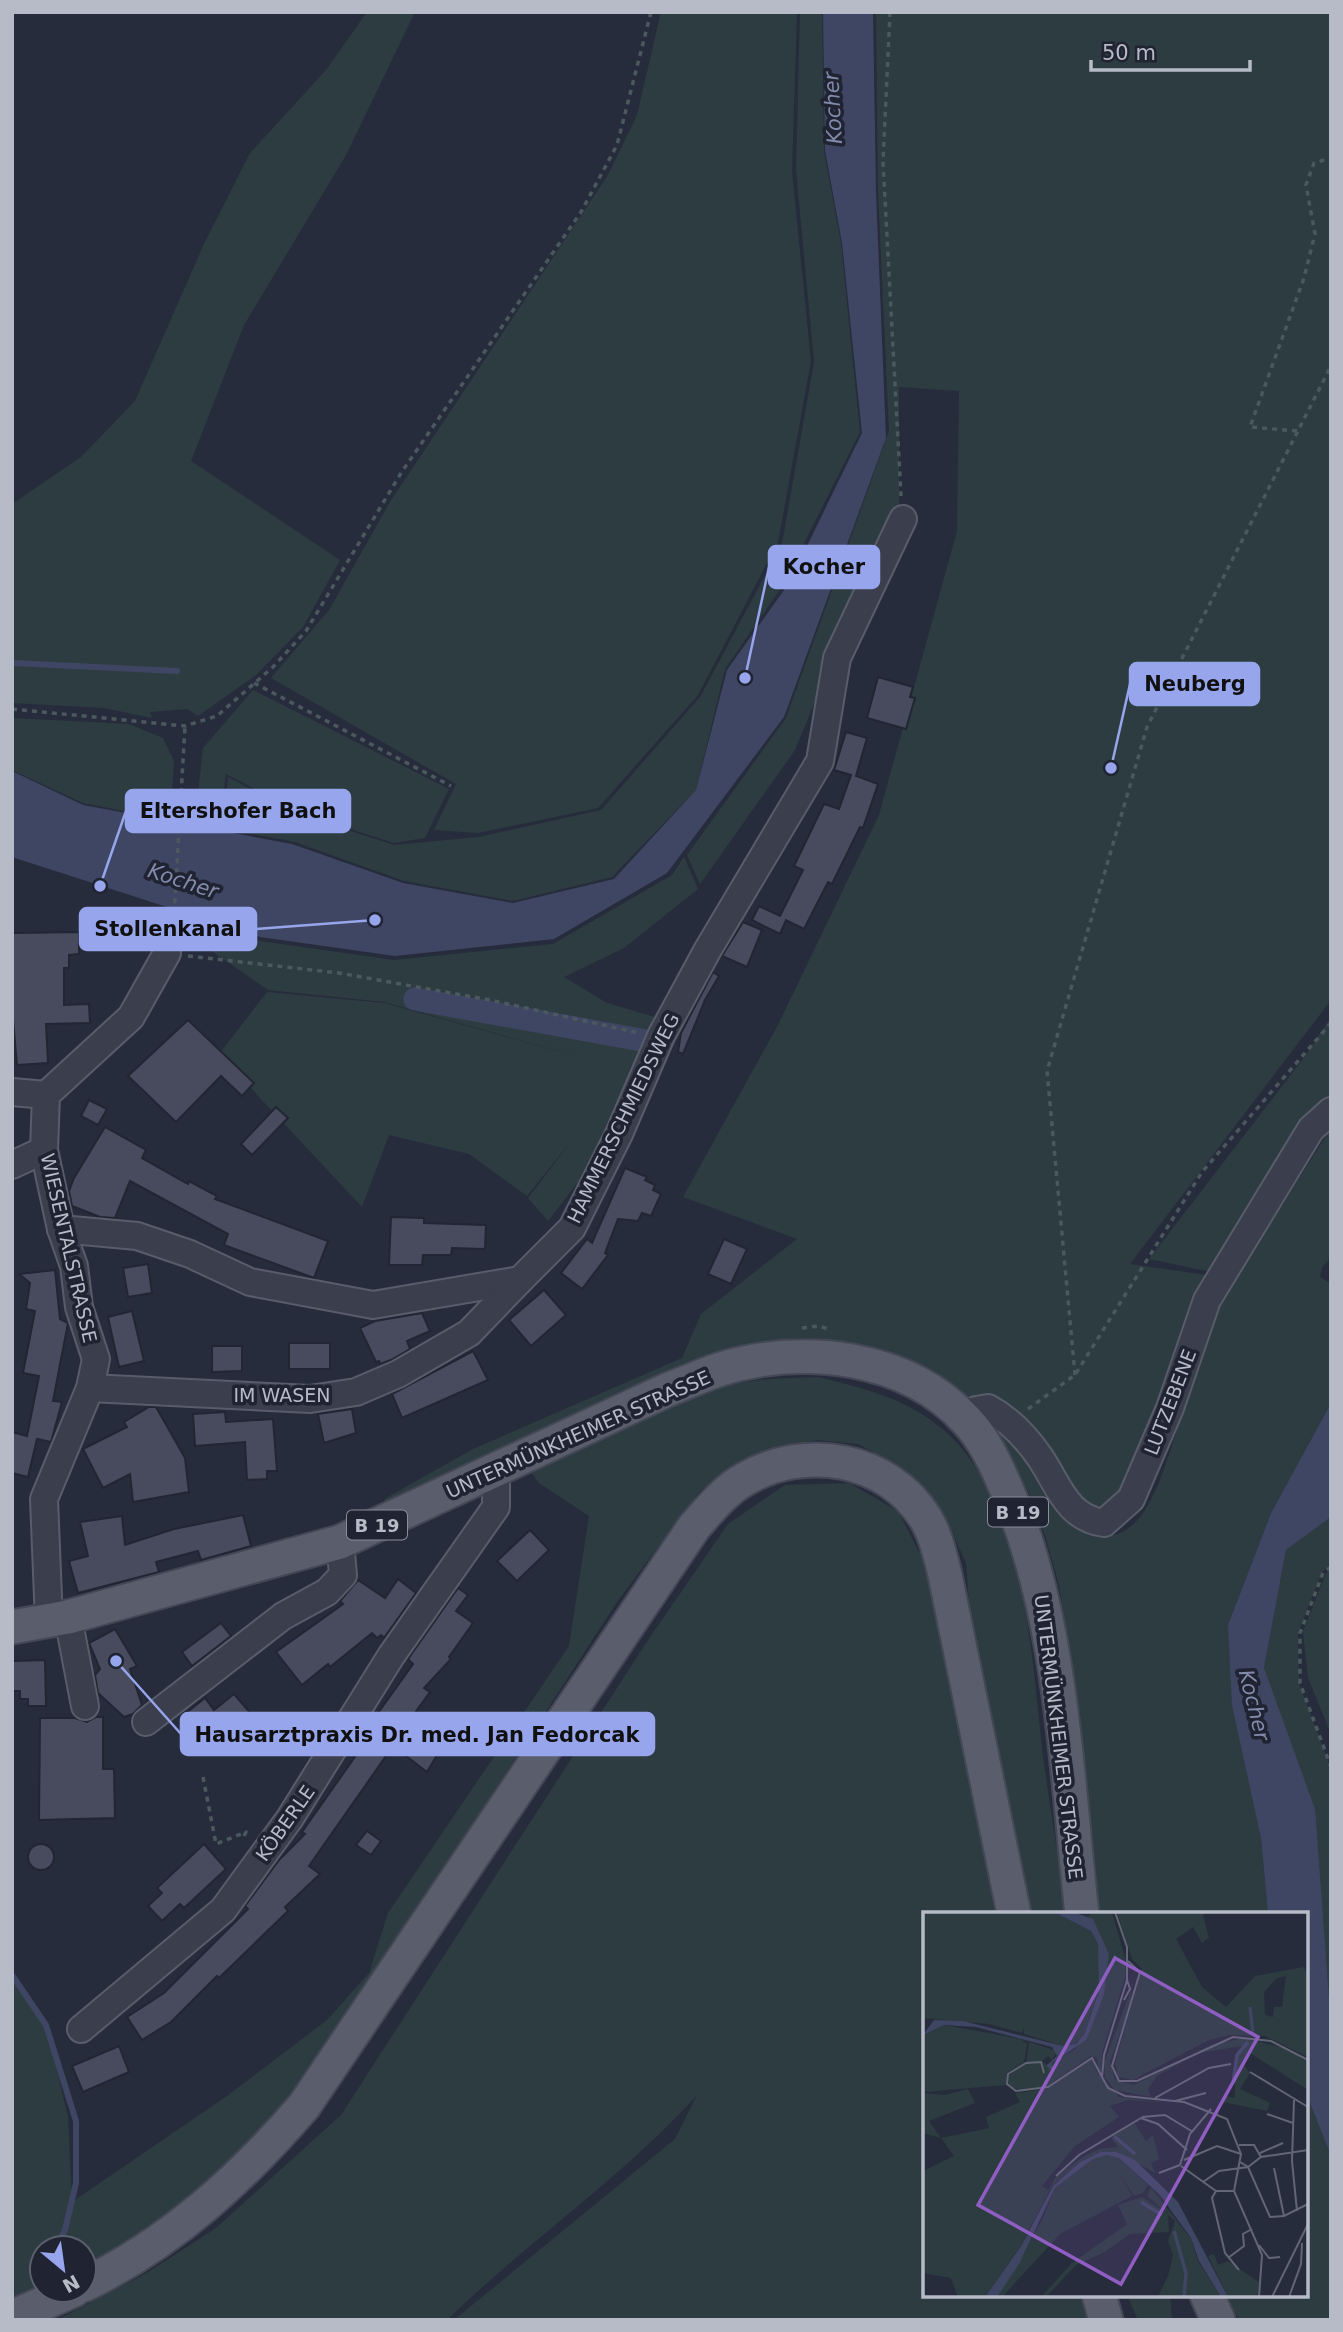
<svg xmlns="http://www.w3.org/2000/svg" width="1343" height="2332" viewBox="0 0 1343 2332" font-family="'DejaVu Sans',sans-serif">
<rect width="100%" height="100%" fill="#272c3c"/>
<g fill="#2d3c41">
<polygon points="367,12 415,12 346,155 244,325 191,461 340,560 303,627 256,675 198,716 187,709 150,712 152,718 104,708 12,703 12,504 81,457 135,401 204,244 250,153 326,70"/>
<polygon points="661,12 797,12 792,172 811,361 778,542 698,695 598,808 478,833 434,830 456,784 271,678 329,610 390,502 608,175 637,115"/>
<polygon points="800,12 822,12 824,151 841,243 860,432 783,585 725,669 696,790 612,877 513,901 404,881 295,842 201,824 201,804 225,806 228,777 301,815 394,845 478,837 601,810 700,697 782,544 814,362 796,170"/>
<polygon points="876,12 1331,12 1331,1000 1130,1264 1206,1275 1147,1435 1117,1503 1090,1513 987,1413 940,1378 839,1344 381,1506 386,1498 473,1449 682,1358 701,1314 797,1239 683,1197 778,1025 879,815 957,531 959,391 899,387 899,514 845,629 795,750 700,884 687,855 786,718 889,431 878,192"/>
<polygon points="253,690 449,789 425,838 394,843 301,813 226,774 222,804 197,803 203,748"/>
<polygon points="12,718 129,724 163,738 174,761 170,820 83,803 12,770"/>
<polygon points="684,857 698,889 624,948 564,977 607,1003 655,1017 595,1160 548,1221 528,1198 573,1139 527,1196 469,1154 389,1135 362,1207 219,1054 267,992 384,1003 580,1057 384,1002 268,990 193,938 191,919 260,941 394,960 553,944 672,875"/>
<polygon points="1331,1017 1331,1097 1312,1114 1212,1272 1149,1259 1303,1059"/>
<path d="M1331,1128V1258L1322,1267L1320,1277L1331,1284V1403L1271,1513L1228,1625L1261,1838L1268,1914H1098L1060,1589L1045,1535L1028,1491L981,1417C1021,1436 1031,1481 1057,1512C1083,1542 1122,1548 1145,1510C1160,1486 1168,1457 1177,1430C1191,1390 1205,1349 1219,1309L1232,1285Z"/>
<path d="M818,1377C858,1387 898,1396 932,1421C1025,1486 1031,1653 1043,1756C1050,1808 1059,1861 1067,1914H1026L972,1638L966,1563L948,1523L926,1490L900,1466L858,1444L818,1440L775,1447L739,1463L700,1491L617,1602L289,2107L171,2219L84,2270V2248H42V2289L12,2301V1982L33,2001L50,2041L68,2117L72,2202L227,2096L327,2020L369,1973L388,1913L569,1646L589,1516L539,1483L531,1472C602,1436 679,1390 759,1380C779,1378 799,1378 818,1377Z"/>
<path d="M849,1483L898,1511L928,1569L995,1914H925V2295H1090L1096,2320H454L675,2139L697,2095C622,2178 527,2242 447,2320H57L145,2274L216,2228L341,2115L648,1640L728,1524L785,1485Z"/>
<polygon points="1331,1517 1331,1565 1322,1572 1298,1633 1299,1683 1331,1770 1331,2025 1264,1668 1286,1550"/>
<polygon points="1331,1569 1331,1734 1308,1678 1303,1632 1326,1573"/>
<polygon points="1306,2093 1331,2156 1331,2320 1239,2320 1226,2295 1306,2295"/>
<polygon points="1127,2295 1170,2295 1172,2320 1138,2320"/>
</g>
<g fill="#3f4663">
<polygon points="823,12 873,12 876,193 886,438 784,717 667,873 554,939 395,956 260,937 12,857 12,771 83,805 292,844 403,883 513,903 614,879 696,790 727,670 789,583 862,433 842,243 825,150"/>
<polygon points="1331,1403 1331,1517 1286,1550 1264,1668 1315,1809 1331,2025 1331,2156 1306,2093 1306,1914 1268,1914 1261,1838 1232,1705 1228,1625 1271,1513"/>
</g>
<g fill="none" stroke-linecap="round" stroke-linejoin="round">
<g stroke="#3f4663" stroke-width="6">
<polyline points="12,663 177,671"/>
<polyline points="12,1975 46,2025 76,2121 76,2183 65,2230 56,2248"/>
</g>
<polyline stroke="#3f4663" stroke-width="23" points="415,999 641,1040"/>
</g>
<g fill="#474b5d" stroke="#222533" stroke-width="2">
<polygon points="878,677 913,687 910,697 915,698 906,729 867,718"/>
<polygon points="846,732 867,738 856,776 878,784 863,828 860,827 832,884 828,882 804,929 786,920 780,934 752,920 759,906 780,916 803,870 794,866 824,804 839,809 851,775 834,770"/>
<polygon points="743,922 762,930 747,967 722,956"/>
<polygon points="79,932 79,954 69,955 69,968 64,968 64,1005 89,1004 90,1023 46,1024 48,1063 17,1065 12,1009 12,933"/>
<polygon points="713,972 719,976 705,1000 683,1054 678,1052 681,1033"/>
<polygon points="188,1020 254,1083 242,1096 221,1076 176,1122 128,1076"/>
<polygon points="89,1100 107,1109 98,1125 81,1116"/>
<polygon points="276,1107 288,1118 252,1155 241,1144"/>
<polygon points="105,1127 146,1150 142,1158 188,1184 189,1181 217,1196 215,1199 328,1241 314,1278 224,1245 228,1234 130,1181 115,1218 100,1217 72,1206 69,1191 74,1178"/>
<polygon points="625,1168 647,1177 645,1180 655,1185 653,1190 661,1194 651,1216 642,1213 638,1221 618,1219 605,1253 608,1255 582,1289 561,1273 587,1239 592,1243"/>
<polygon points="391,1217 424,1218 424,1223 486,1225 485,1249 452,1248 451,1255 423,1255 422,1265 389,1265"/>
<polygon points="724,1239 747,1249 731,1284 708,1274"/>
<polygon points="148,1264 152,1293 128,1297 123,1268"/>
<polygon points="55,1270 60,1319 68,1323 53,1401 62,1402 51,1442 37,1439 28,1477 12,1473 12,1432 27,1436 39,1376 23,1373 35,1311 26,1309 30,1283 19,1274"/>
<polygon points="544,1290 566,1315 531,1346 509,1320"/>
<polygon points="132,1311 144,1361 119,1367 108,1317"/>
<polygon points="422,1313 430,1331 407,1341 410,1349 391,1360 380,1364 379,1361 376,1362 360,1328 375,1321"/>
<rect x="289" y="1343" width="41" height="26"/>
<polygon points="212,1346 242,1346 242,1371 212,1372"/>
<polygon points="473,1351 488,1380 402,1418 392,1394"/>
<polygon points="149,1407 156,1407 185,1458 189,1492 133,1502 130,1474 103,1488 83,1449 127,1427 124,1422"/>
<polygon points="352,1409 356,1433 324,1443 318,1414"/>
<polygon points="225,1412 226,1422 273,1419 277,1471 267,1471 267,1479 247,1480 245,1442 195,1446 193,1414"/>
<polygon points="243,1515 251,1546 201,1560 198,1551 156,1562 159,1572 78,1593 69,1561 88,1556 80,1522 122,1516 125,1545 174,1529"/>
<polygon points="530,1530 549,1550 517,1581 497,1561"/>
<polygon points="398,1579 416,1593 384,1638 381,1635 377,1638 372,1633 330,1667 328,1664 302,1685 276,1652 343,1604 340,1601 358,1580 385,1598"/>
<polygon points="458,1588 468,1595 456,1611 473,1623 449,1657 451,1659 424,1688 430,1692 407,1724 443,1745 427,1772 393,1746 309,1866 320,1874 285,1907 288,1911 219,1978 217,1976 171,2022 142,2040 127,2017 164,1993 248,1909 245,1906 279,1860 305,1834 302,1832 383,1717 378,1713 413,1664 408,1659"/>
<polygon points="221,1623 231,1636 192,1666 182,1652"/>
<polygon points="115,1629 137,1666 130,1669 142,1705 133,1714 124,1717 98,1693 95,1675 100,1669 89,1643"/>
<polygon points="45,1660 46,1706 28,1706 28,1699 20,1699 20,1691 12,1691 12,1661"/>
<polygon points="234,1694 252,1715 213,1747 186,1713 205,1698 214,1710"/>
<polygon points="96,1717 103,1717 103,1769 114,1769 115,1818 39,1820 40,1718 75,1718 87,1722"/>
<polygon points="367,1831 381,1841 371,1855 356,1845"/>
<polygon points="204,1844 226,1869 184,1908 180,1904 162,1921 148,1906 162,1893 157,1888"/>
<circle cx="41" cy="1857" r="13"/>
<polygon points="119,2046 129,2072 83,2092 72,2066"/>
</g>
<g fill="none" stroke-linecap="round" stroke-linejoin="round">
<defs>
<g id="minor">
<polyline points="12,1092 46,1095"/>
<polyline points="12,1165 44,1150"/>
<polyline points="61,1229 137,1236 190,1254 250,1282 373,1305 520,1280 572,1228 619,1134 661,1036 707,951 820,761 837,658 903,519"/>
<polyline points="90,1388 310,1399 356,1392 398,1374 469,1333 520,1280"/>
<path d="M967,1420L976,1410L988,1408C1008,1419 1026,1437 1039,1456C1058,1483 1066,1518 1104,1523L1131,1499L1170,1408L1207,1300L1311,1129L1331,1111"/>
<polyline points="68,1617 85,1706"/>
<polyline points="49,1622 44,1499 90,1388 96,1359 79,1307 74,1266 61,1229 44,1150 46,1095 131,1017 167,953"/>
<polyline points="146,1722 283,1616 327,1592 343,1575 340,1542"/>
<polyline points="81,2029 223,1910 290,1818 391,1656 496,1507 496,1469"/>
</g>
<g id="major">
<path d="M12,1627L68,1617L340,1542L667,1390C685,1383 703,1375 721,1369C803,1344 907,1355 967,1421C983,1438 993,1458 1002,1479C1062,1609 1066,1772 1082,1914"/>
<path d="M84,2285C172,2242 241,2179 304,2106L694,1527C709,1510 725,1490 745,1479C805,1444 888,1457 926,1519C936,1536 940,1555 945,1575L1014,1914"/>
<polyline points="1099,2295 1106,2320"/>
<polyline points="1207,2295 1218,2320"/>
<polyline points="12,2317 74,2290"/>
</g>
</defs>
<use href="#minor" stroke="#595c6a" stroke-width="30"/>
<use href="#major" stroke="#444755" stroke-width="37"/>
<g stroke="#4b585e" stroke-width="3.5" stroke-dasharray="5 5" stroke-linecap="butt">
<polyline points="890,12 883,162 901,496"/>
<polyline points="1297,431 1250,427 1304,278 1315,234 1306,185 1314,163 1331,158"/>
<polyline points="254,683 451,786"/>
<polyline points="12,709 185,726 217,716 273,667 306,631 401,473 581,212 617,145 651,12"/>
<polyline points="173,933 185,726"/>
<polyline points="188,956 339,973 490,1000 639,1033"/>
<polyline points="802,1328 819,1326 828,1329"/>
<polyline points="1075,1375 1047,1071 1147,727 1331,366"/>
<polyline points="1028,1409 1075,1375 1202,1172 1331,1023"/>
<polyline points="1331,1567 1323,1573 1300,1633 1300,1683 1331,1767"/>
<polyline points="203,1777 216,1844 246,1832 242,1840"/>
</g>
<use href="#minor" stroke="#3b3e4c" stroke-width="26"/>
<use href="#major" stroke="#595d6c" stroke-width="33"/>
</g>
<g text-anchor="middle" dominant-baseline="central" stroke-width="7" stroke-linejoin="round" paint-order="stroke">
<g fill="#202331" stroke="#8a8d9a" stroke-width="2">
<rect x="988" y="1497.5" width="60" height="29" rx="5"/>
<rect x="347" y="1510.5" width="60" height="29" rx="5"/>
</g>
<g font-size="18" font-weight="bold" fill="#b7bac7">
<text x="1018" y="1512">B 19</text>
<text x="377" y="1525">B 19</text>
</g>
<g font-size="19" fill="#b7bac7" stroke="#202331">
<text transform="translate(623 1118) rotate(-64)">HAMMERSCHMIEDSWEG</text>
<text transform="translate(69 1248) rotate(77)">WIESENTALSTRASSE</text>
<text x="282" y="1395">IM WASEN</text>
<text transform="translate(1170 1402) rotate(-69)">LUTZEBENE</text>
<text transform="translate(578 1434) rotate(-24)">UNTERMÜNKHEIMER STRASSE</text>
<text transform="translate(1059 1737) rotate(83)">UNTERMÜNKHEIMER STRASSE</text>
<text transform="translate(285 1823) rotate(-55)">KÖBERLE</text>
</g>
<g font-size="21" font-style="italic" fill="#828bab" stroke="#202331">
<text transform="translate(833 108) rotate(-93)">Kocher</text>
<text transform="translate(183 881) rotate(18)">Kocher</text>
<text transform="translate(1254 1705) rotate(76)">Kocher</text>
</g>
</g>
<g transform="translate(923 1912)">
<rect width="385" height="385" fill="#272c3c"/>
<path d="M0,0H131L168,19L175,32L178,57L176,79L162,121L152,132L140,134L101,122V115L99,121L66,112L0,106ZM169,0H189L203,49L202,66L179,141L178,164L196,185L245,191L205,188L187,194L196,205L152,234L119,274L125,278L133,265L158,246L176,237L195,235L188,226L211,210L223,229L230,223L236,247L228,251L232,261L195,240H178L157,250L129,274L98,333L62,385H35L28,366L0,361V259L31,244L18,226L0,221V181L22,183L45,177L52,191L6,209L18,226L66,216L63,205L97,190L92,181L124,177L168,147L176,164L174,146L168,144L124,174L98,179L86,174L85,164L103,151L106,131L100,128L134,139L129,148L125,144L119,149L133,159L129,151L152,137L167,119L186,42L165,5ZM194,0H283L280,4L286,26L279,31L270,15L253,27L279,75L303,95L332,64L381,55L385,66V145L342,124L306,123L286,128L210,168L195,165L192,151L219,57L209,47ZM363,64L359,95H351L350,105L342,103L341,80L354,66ZM211,57L207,93L187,150L192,168L211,173L288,133L321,126L361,136L385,150V178L327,141L321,153L327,161L317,177L347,191L344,199L300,190L303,184L312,186V153L319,134L275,141L234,164L225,177L228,185L192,178L182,166L181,151L208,78ZM21,113L98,127L104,132L101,150L84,161L83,173L0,180V123ZM184,243L196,246L225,273L220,281L211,284L197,263L209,284L137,322L79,385H74L119,308L132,276L170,247ZM228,275L268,327L275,349L298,385H235L245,364L250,343L245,329L252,309L224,284ZM219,285L245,302L246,320L207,322L180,341L153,353L123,385H118L149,351L204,312L195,293ZM291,342L295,353L305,349L337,371L334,385H305L285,344Z" fill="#2d3c41" fill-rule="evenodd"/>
<path d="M131,0H150L170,7L186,42L181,82L167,119L163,128L129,151L132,160L123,154L134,144L129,135L53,115L21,113L0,123L11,108L40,109L140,134L153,132L162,121L176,79L175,32L168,19ZM178,240H194L212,248L255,290L305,385H298L276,349L268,326L236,282L196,246L184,243L170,247L132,276L96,352L74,385H62L98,334L130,274L157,250Z" fill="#3f4663"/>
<path fill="none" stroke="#3f4663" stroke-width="3.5" d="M327,95L330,122M310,171L314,143L325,130M191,224L212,242M218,290L239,303M251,319L263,361L261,385"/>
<path fill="none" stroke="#616574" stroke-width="2" d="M192,0L204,35V68L181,143L179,165L185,176L202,184L261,190L304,207L318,242L311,279L339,343L336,385M205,49L217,60L189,154L196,169H214L310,125L348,129L385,148M201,88L207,77L204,68M327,160L385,195M121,161L118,150L103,151L85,162L84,172L93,179L125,175L169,146L179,165M232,186L286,156L308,152M371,188L369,249L374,299M252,189L283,181M344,202L370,211M219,205L242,203L270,220M316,233H331L338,245M337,241L360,231M261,248L294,234L318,242M317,250L325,255L347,305L361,304L385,292M257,253L267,222L288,197M258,254L293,279H311M351,256L361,304M236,261L257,253M133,264L156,243L218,206L235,212L264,238M280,270L296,259L325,255L338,245L385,238M293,279L289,286L302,341L316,358M336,333L346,346L357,345M305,346L321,334L320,322L329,317M349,385L385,312M366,385L378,352L379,331"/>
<path fill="#905ec2" fill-opacity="0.15" stroke="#905ec2" stroke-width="3.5" d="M192,46L335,125L198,372L55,293Z"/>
<rect width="385" height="385" fill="none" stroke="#b7bac7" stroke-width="3.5"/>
</g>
<path fill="none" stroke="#97a6ec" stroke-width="2.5" d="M745 678L769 567M1111 768L1130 684M100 886L126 811M375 920L256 929M116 1661L181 1734"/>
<g fill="#97a6ec" stroke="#202331" stroke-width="2.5">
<circle cx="745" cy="678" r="7"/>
<circle cx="1111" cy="768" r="7"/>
<circle cx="100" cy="886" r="7"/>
<circle cx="375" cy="920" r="7"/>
<circle cx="116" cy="1661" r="7"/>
</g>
<g fill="#97a6ec" stroke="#97a6ec" stroke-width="2.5">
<rect x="769" y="546" width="110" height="42" rx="7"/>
<rect x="1130" y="663" width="129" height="42" rx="7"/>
<rect x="126" y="790" width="224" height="42" rx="7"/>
<rect x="80" y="908" width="176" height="42" rx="7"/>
<rect x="181" y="1713" width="473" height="42" rx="7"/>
</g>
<g font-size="21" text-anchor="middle" font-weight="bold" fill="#111">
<text x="824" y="574">Kocher</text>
<text x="1195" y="691">Neuberg</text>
<text x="238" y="818">Eltershofer Bach</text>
<text x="168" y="936">Stollenkanal</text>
<text x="417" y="1742">Hausarztpraxis Dr. med. Jan Fedorcak</text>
</g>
<rect width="1343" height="2332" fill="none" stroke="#b7bac7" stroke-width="28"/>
<g transform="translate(63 2269) rotate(151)"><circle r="33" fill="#202331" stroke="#5c5f6d" stroke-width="2"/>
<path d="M0-5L12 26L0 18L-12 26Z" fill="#97a6ec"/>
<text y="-10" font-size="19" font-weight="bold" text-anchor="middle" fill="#b7bac7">N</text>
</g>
<path d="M1091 60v10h159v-10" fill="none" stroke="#b7bac7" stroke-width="3.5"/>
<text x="1102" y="60" font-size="21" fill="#b7bac7" stroke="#202331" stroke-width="5" paint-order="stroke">50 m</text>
</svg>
